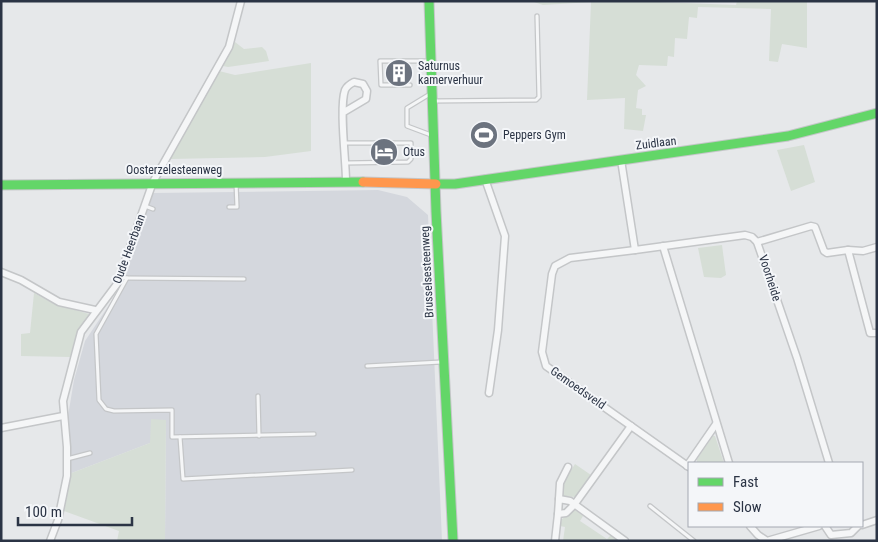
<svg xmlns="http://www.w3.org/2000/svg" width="878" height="542" viewBox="0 0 878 542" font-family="'Roboto Condensed',sans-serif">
<rect width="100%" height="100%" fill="#e6e8ea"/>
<polygon fill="#d4d7dd" points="378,190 407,197 428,215 442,541 165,541 166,420 150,443 69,474 68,416 74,380 85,341 115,296 128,267 135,239 153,193"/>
<g fill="#d6ded6">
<polygon points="514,1 632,1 736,5 737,1 807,1 807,48 782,44 778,62 769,61 771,9 698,7 697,18 689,17 687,39 675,38 674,57 668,56 667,66 639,65 636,75 646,86 638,90 636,108 642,109 642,115 646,115 643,131 624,129 625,98 587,100 591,2 543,5 534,2"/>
<polygon points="235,42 244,49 262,47 266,51 269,61 228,67 223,66"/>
<polygon points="311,63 311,151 265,157 170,159 219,71 235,75"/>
<polygon points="804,145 815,182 791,191 777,150"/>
<polygon points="722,245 726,275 721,278 704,277 698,248"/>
<polygon points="34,293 54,304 89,314 80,329 70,357 21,356 21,334 30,333"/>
<polygon points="151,419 166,420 165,541 117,541 119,531 64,511 69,474 150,443"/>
<polygon points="713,436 715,436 724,463 697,463 697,459"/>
<polygon points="575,464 591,475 575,497 563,496 563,483"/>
<polygon points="575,510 583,516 580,521 607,539 611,535 620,541 563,541 565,527 560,526 562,519"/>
</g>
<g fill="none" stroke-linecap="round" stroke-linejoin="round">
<defs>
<g id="lane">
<polyline points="410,85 381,85 380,61 428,61"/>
<polyline points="430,94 407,108 407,126 431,135"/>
<polyline points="434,101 536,100 539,97 537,16"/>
<polyline points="345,143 411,143 411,159 408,162 346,163"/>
<polyline points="145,206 153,209"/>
<polyline points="229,207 237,207 236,183"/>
<polyline points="120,277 127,278 96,334 99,400 106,409 114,411 172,410 172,437 314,434"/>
<polyline points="127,278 244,279"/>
<polyline points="367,366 441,362"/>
<polyline points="258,396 259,436"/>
<polyline points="180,437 183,479 352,470"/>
<polyline points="67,459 90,453"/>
<polyline points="650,506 694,541"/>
</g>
<g id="street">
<path d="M344,112L366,99L367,91L363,84L354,82C350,84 347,86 345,90C339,107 346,161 346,181"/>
<polyline points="621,160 635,250 745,235 752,237 757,242 797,358 829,463"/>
<polyline points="485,179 505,236 498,330 489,393"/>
<polyline points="757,242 811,226 815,227 824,251 827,253 848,250 869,329 870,333 877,333"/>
<polyline points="663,246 729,463"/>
<polyline points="635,250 570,258 555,266 552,274 542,352 546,366 689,467"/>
<polyline points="848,250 863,251 877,247"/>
<polyline points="1,272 21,280 59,302 95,310"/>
<polyline points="1,428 63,416"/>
<polyline points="687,466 716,424"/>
<polyline points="559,499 560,483 568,467"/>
<polyline points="558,514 559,499 570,501 625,541"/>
<polyline points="862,525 877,520"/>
<polyline points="750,526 758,535 767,541 819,526"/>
<polyline points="825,526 831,535 851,533 858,526"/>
<polyline points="50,541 58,520 67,476 67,447 63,401 81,332 117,284 153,182 229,47 241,1"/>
<polyline points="555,541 558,514 566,513 574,505 631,426"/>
</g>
<g id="fast">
<polyline points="429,1 436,211 453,541"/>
<polyline points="436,184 455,184 788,136 877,113"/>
<polyline points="1,185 363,182"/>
</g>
<polyline id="slow" points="363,182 436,184"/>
</defs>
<use href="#lane" stroke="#c4c6c8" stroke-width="5.5"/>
<use href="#street" stroke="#c4c6c8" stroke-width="9"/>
<use href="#fast" stroke="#c4c6c8" stroke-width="11"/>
<use href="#slow" stroke="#c4c6c8" stroke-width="11"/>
<use href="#lane" stroke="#f5f6f7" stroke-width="3"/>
<use href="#street" stroke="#f5f6f7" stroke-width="6"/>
<use href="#fast" stroke="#63d668" stroke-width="9"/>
<use href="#slow" stroke="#ff974d" stroke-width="9"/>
</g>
<defs>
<symbol id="building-disc" viewBox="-11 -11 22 22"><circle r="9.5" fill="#6c737f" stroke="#f4f6f9"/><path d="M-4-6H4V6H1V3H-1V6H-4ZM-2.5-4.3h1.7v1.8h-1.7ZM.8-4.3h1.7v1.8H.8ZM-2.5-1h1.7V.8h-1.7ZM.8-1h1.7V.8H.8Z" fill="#fff"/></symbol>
<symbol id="stadium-disc" viewBox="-11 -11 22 22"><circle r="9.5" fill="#6c737f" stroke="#f4f6f9"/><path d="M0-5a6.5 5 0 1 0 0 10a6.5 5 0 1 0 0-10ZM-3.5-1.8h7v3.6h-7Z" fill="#fff"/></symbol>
<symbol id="hotel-disc" viewBox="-11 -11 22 22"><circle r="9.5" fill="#6c737f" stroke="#f4f6f9"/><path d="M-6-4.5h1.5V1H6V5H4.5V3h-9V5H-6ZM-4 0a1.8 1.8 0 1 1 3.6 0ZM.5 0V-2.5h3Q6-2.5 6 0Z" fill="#fff"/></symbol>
</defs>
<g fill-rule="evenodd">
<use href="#building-disc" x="383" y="57" width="32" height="32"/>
<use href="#stadium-disc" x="468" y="119" width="32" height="32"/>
<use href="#hotel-disc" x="368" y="136" width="32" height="32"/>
</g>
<g text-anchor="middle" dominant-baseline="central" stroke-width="4" stroke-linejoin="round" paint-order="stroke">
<g font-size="12" fill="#2b3445" stroke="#f4f6f9" text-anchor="start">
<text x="418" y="66">Saturnus<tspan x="418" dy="14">kamerverhuur</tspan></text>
<text x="503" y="135">Peppers Gym</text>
<text x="403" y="152">Otus</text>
</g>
<g font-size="12" fill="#2b3445" stroke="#f4f6f9">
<text transform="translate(656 143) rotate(-7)">Zuidlaan</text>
<text x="174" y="170">Oosterzelesteenweg</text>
<text transform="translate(129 249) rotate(-70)">Oude Heerbaan</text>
<text transform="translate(427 272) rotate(-93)">Brusselsesteenweg</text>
<text transform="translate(770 278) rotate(72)">Voorheide</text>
<text transform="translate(578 388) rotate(35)">Gemoedsveld</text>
</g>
</g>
<rect width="878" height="542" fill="none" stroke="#2b3445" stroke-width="5"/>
<rect x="688" y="462" width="175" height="65" fill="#f4f6f9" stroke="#a4a8b1"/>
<rect x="698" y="478" width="25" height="8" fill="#63d668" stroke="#a4a8b1"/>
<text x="733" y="487" font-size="15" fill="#2b3445">Fast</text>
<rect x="698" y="503" width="25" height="8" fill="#ff974d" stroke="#a4a8b1"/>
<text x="733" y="512" font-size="15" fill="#2b3445">Slow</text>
<path d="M18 517v8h114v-8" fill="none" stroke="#2b3445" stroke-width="2.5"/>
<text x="25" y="517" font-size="15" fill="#2b3445" stroke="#f4f6f9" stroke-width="4" paint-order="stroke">100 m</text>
</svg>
